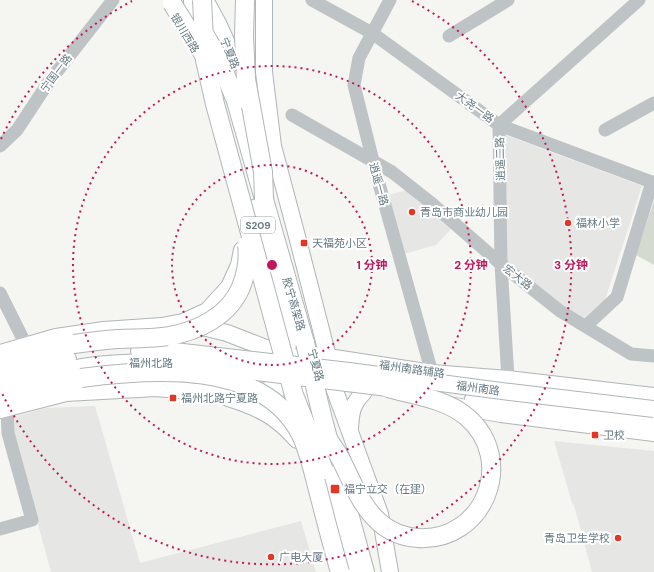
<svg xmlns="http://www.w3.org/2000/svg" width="654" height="572" viewBox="0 0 654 572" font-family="'DM Sans','Noto Sans SC',sans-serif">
<rect width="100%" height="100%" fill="#f5f5f1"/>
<g fill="#e6e6e5">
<polygon points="505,135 642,186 605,300 585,318 565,307 507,261"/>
<polygon points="407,190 451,229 436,245 404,254 389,195"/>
<polygon points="95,406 140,563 301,521 316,572 51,572 9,418 46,408"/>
<polygon points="554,441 654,451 654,572 592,572 574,505 572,503"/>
</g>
<polygon fill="#d5dad0" points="654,200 654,265 636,255"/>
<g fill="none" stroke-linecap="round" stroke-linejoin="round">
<defs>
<g id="major">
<polyline points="192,0 192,23 196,39"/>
<path d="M205,0C221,26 234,57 242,87"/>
<polyline points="264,0 264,72 273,146 299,244 328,357 334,388 380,514 390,572"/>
<polyline points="194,325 227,333 289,357 313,356 328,357 432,373 508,379 654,396"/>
<polyline points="139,351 174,351"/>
<polyline points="0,353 56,337 104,330 162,326 183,322 207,311 229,287 239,265 242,250"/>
<polyline points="0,375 44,363 68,359"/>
<path d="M0,388C29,380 59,370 89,366C117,362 146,362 174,362"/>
<path d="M228,398C259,408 275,415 297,440"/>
<polyline points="473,399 654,421"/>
<polyline points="449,405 501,414 654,433"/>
<polyline points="0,410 66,393 156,388 211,393 245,394 296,385 304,385"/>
<path d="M350,428C351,412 352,404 364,392"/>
</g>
<g id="highway">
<polyline points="236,101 305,343"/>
<polyline points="254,209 290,341"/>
<polyline points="0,363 40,351 74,344"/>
<polyline points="0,399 53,384 81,378"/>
<polyline points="306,399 313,426"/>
<polyline points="332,451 365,572"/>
<polyline points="320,454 349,572"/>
</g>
</defs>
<use href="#major" stroke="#afb5b8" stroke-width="18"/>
<use href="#highway" stroke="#b1b6b8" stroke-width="20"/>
<g stroke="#bec3c5" stroke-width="13">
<polyline points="312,0 372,33 499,125 654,183"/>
<polyline points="390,0 359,58 354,85 376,173 432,373"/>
<polyline points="449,36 508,0"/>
<polyline points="292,115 392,172 430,202 501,264 560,311 631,354 654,356"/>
<polyline points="605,130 654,103"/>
<polyline points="0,146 17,130 48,83 113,0"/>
<polyline points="0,293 26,345"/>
<polyline points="586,326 617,297 652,182"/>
<polyline points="508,379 501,264 499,125 639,0"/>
<polyline points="0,529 32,520 8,433 7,408"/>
</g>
<use href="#major" stroke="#fff" stroke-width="16"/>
<use href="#highway" stroke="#fff" stroke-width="18"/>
<defs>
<g id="major-bridge">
<polyline points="174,351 349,371 510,392 654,409"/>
<polyline points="174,362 388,388"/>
</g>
<g id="highway-bridge">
<polyline points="202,0 205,60 215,104 294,395 324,470"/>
<polyline points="245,0 244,36 246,79 263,172 264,199"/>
<polyline points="172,3 204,55"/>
<polyline points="205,35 219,59 236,101"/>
<path d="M305,343C313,375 319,407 328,438C330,444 336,450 339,456C351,478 359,504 379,522C390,532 404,537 418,538C484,542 517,460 467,417C446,399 414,395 388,388"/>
<path d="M74,344C88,342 102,340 117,339C134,338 152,339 169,336C198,331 229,316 241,287C246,274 249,259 247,245"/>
<path d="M81,378C151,369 263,359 301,435C309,452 313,471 318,490C325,517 332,545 340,572"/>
</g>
</defs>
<use href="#major-bridge" stroke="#afb5b8" stroke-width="18" stroke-linecap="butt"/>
<use href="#highway-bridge" stroke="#b1b6b8" stroke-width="20" stroke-linecap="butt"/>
<use href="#major-bridge" stroke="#fff" stroke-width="16"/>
<use href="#highway-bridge" stroke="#fff" stroke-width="18"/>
</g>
<g fill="none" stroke="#c2185b" stroke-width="2" stroke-dasharray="2 4">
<circle cx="272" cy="265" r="100"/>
<circle cx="272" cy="265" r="199"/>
<path d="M1 139A299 299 0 0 1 132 1M412 1A299 299 0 1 1 1 391"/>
</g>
<g fill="#e33724" stroke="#fff" stroke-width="1.5">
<circle cx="412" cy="212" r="4"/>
<circle cx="568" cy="223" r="4"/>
<rect x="300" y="239" width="8" height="8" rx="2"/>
<rect x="169" y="394" width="8" height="8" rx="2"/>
<rect x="591" y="431" width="8" height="8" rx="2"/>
<rect x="330" y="484" width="10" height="10" rx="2"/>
<circle cx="618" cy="538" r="4"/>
<circle cx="271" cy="557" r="4"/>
</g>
<g text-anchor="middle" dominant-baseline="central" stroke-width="4" stroke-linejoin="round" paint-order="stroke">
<rect fill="#fff" stroke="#92a1a8" stroke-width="1" x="241" y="217" width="34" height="16" rx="3"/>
<g font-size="10" font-weight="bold" fill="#647982">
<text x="258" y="225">S209</text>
</g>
<g font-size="11" fill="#647982" stroke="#fff">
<text transform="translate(185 33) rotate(59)">银川西路</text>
<text transform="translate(230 53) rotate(68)">宁夏路</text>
<text transform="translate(56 73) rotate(-53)">宁国一路</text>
<text transform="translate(475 107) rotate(36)">大尧一路</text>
<text transform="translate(500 159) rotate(-91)">逍遥二路</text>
<text transform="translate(379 184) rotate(75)">逍遥一路</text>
<text transform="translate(518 277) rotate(38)">宏大路</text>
<text transform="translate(294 304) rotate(74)">胶宁高架路</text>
<text x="151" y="363">福州北路</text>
<text transform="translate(316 365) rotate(75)">宁夏路</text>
<text transform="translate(412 369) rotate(8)">福州南路辅路</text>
<text transform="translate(478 388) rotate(8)">福州南路</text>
</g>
<g font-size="11" fill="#647982" stroke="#fff" text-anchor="start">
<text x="420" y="212">青岛市商业幼儿园</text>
<text x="576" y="223">福林小学</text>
<text x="312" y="243">天福苑小区</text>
<text x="181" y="398">福州北路宁夏路</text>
<text x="603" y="435">卫校</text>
<text x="344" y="489">福宁立交（在建）</text>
<text x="610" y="538" text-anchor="end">青岛卫生学校</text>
<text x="279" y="557">广电大厦</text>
</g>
</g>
<circle cx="272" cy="265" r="6" fill="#c2185b" stroke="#fff" stroke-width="2"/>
<g font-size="12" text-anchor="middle" font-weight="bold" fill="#c2185b" stroke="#fff" stroke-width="4" stroke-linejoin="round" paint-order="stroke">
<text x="372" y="269">1 分钟</text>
<text x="471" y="269">2 分钟</text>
<text x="571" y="269">3 分钟</text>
</g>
</svg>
